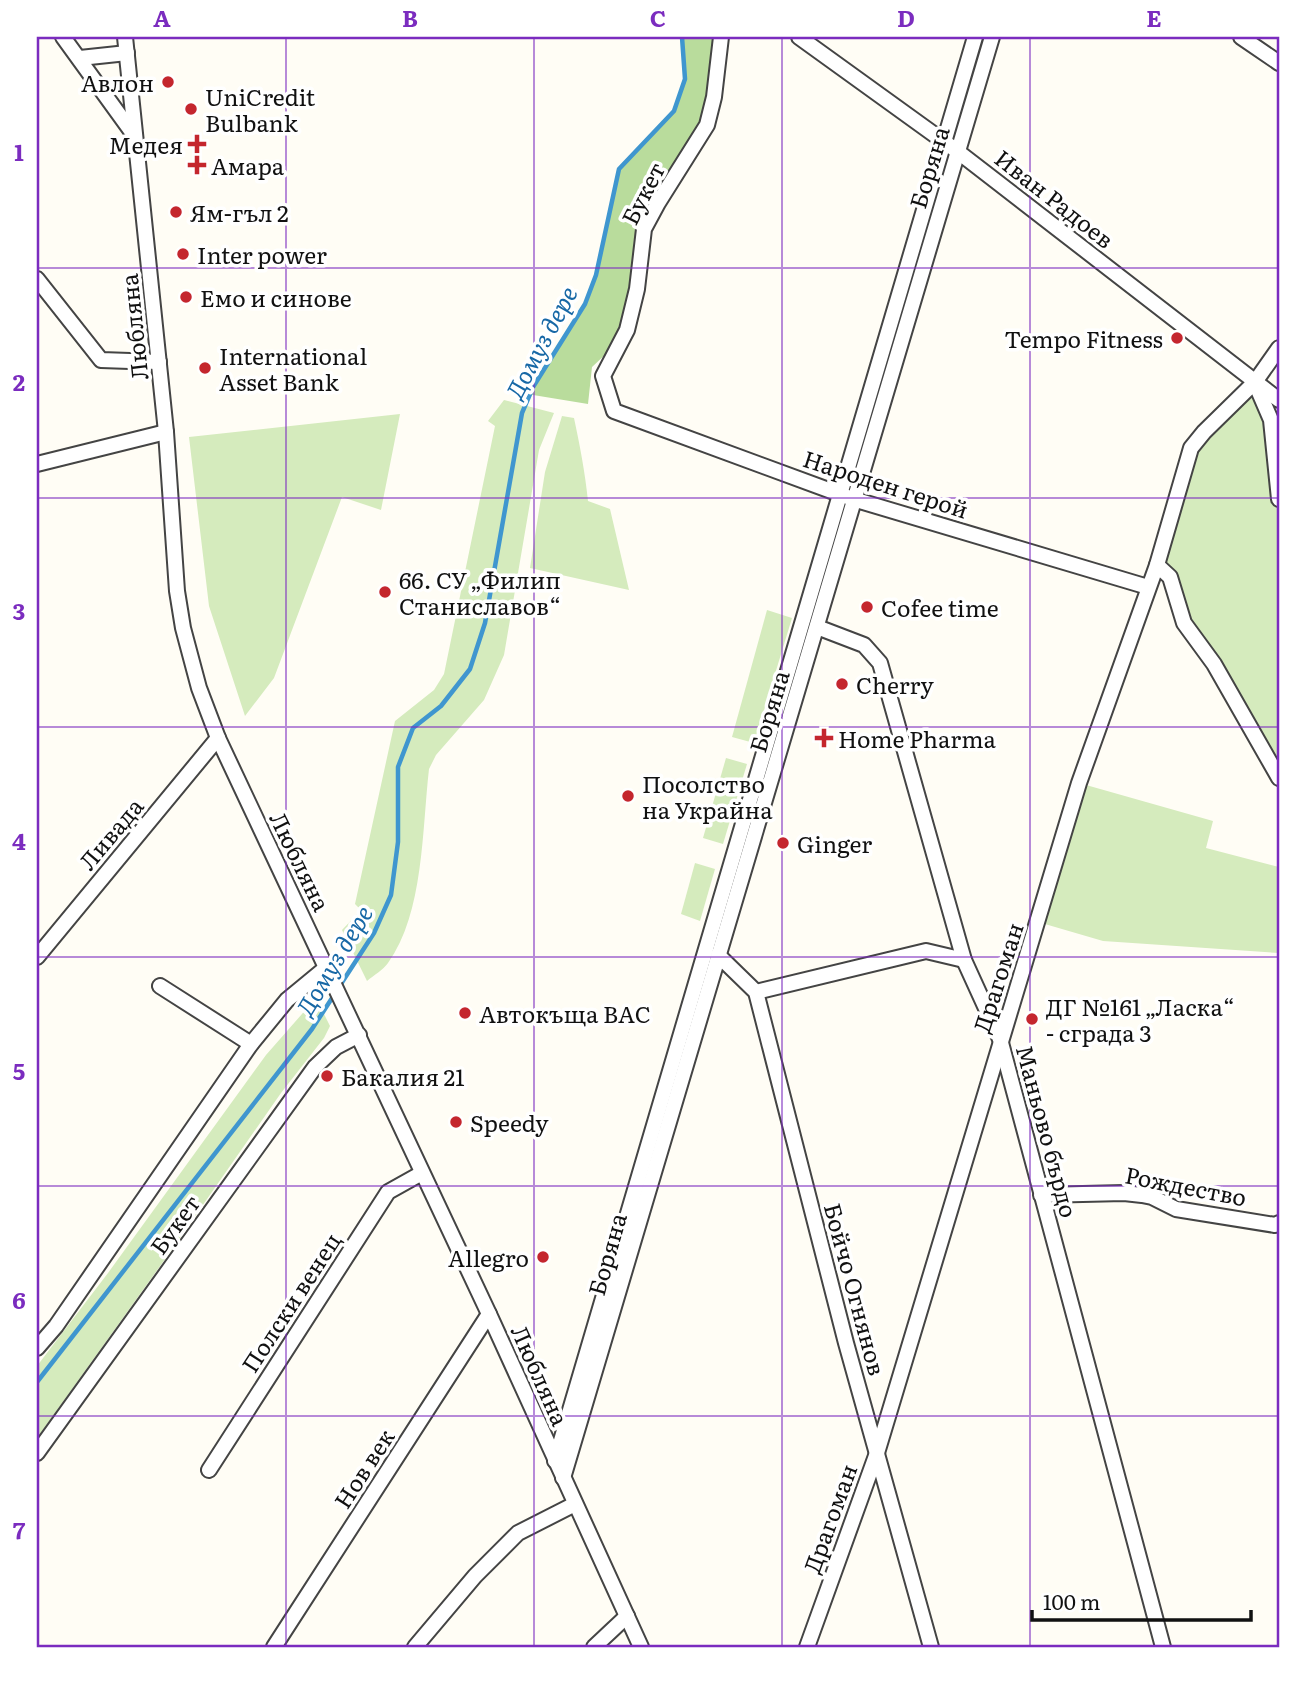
<svg xmlns="http://www.w3.org/2000/svg" width="1316" height="1684" viewBox="0 0 1316 1684" font-family="Literata,serif">
<rect width="100%" height="100%" fill="#fffdf5"/>
<g fill="#d5ebbd">
<polygon points="1255,382 1271,420 1279,499 1279,778 1157,565 1191,448"/>
<path d="M504,400L554,413L539,450L504,655L484,700L436,755L429,769C422,829 424,913 388,963C383,970 374,975 367,981L342,930L361,910L355,904L395,721L434,690L444,674L495,426L488,421Z"/>
<polygon points="400,414 381,510 342,497 274,678 245,716 209,606 189,437"/>
<path d="M562,416L574,418C580,446 585,472 588,501L610,509L629,590L530,568L545,472Z"/>
<polygon points="767,610 792,618 754,743 732,737"/>
<polygon points="726,758 747,764 723,844 703,838"/>
<polygon points="1079,783 1213,821 1206,848 1279,867 1279,953 1103,941 1038,922"/>
<polygon points="695,863 715,869 700,921 681,914"/>
<polygon points="316,998 330,1026 324,1038 281,1093 168,1255 37,1438 37,1366 108,1273 266,1055"/>
</g>
<polygon fill="#b9dc9c" points="682,37 716,37 709,100 702,124 646,207 634,238 632,286 622,329 608,352 592,367 588,404 527,394 585,304 596,275 619,169 674,111 685,79"/>
<g fill="none" stroke-linecap="round" stroke-linejoin="round">
<g stroke="#3f96cf" stroke-width="4.5">
<polyline points="339,987 374,933 391,895 398,842 398,767 413,728 441,706 470,669 485,623 522,413 533,387 585,304 596,275 619,169 674,111 685,79 682,37"/>
<polyline points="37,1382 312,1029 334,995"/>
</g>
<defs>
<g id="minor">
<polyline points="63,37 134,135"/>
<polyline points="125,37 166,432 177,591 183,628 199,688 218,738 489,1314 641,1647"/>
<polyline points="721,37 714,97 707,125 658,203 644,229 637,289 627,330 603,376 614,411 853,499 1148,587"/>
<polyline points="799,37 957,151 1279,400"/>
<polyline points="1241,37 1279,63"/>
<polyline points="80,58 127,53"/>
<polyline points="37,279 101,360 159,362"/>
<polyline points="1255,383 1271,420 1279,499"/>
<polyline points="37,464 166,432"/>
<polyline points="1157,565 1170,577 1184,623 1214,664 1279,778"/>
<polyline points="817,627 864,645 880,663 964,960 1000,1039 1163,1647"/>
<polyline points="718,955 756,992 846,1343 931,1647"/>
<polyline points="37,957 218,738"/>
<polyline points="160,986 251,1044"/>
<polyline points="756,992 926,951 964,960"/>
<polyline points="1041,1195 1124,1193 1142,1195 1152,1197 1176,1209 1275,1225 1279,1223"/>
<polyline points="37,1348 56,1326 251,1044 287,1000 327,967"/>
<polyline points="37,1453 315,1067 336,1047 359,1035"/>
<polyline points="555,1461 975,37"/>
<polyline points="209,1470 388,1192 422,1173"/>
<polyline points="563,1478 992,37"/>
<polyline points="274,1647 489,1314"/>
<polyline points="415,1647 475,1576 518,1533 575,1504"/>
<polyline points="594,1647 627,1616"/>
<polyline points="807,1647 877,1453 1079,783 1157,565 1191,448 1204,432 1255,382 1279,348"/>
</g>
</defs>
<use href="#minor" stroke="#444" stroke-width="18"/>
<use href="#minor" stroke="#fff" stroke-width="14"/>
</g>
<path fill="none" stroke="#7b2cbf" stroke-width="2" stroke-opacity="0.55" d="M286,37V1647M534,37V1647M782,37V1647M1030,37V1647M37,268H1279M37,498H1279M37,727H1279M37,957H1279M37,1186H1279M37,1416H1279"/>
<g fill="#c4262e" stroke="#fff" stroke-width="2.5">
<circle cx="168" cy="82" r="7"/>
<circle cx="191" cy="109" r="7"/>
<path d="M193.5 133.5h7v7h7v7h-7v7h-7v-7h-7v-7h7z"/>
<path d="M193.5 154.5h7v7h7v7h-7v7h-7v-7h-7v-7h7z"/>
<circle cx="176" cy="212" r="7"/>
<circle cx="183" cy="254" r="7"/>
<circle cx="186" cy="297" r="7"/>
<circle cx="1177" cy="338" r="7"/>
<circle cx="205" cy="368" r="7"/>
<circle cx="385" cy="592" r="7"/>
<circle cx="867" cy="607" r="7"/>
<circle cx="842" cy="684" r="7"/>
<path d="M820.5 727.5h7v7h7v7h-7v7h-7v-7h-7v-7h7z"/>
<circle cx="628" cy="796" r="7"/>
<circle cx="783" cy="843" r="7"/>
<circle cx="465" cy="1013" r="7"/>
<circle cx="1032" cy="1019" r="7"/>
<circle cx="327" cy="1076" r="7"/>
<circle cx="456" cy="1122" r="7"/>
<circle cx="543" cy="1257" r="7"/>
</g>
<g text-anchor="middle" dominant-baseline="central" stroke-width="7" stroke-linejoin="round" paint-order="stroke">
<g font-size="23" fill="#111" stroke="#fff" text-anchor="start">
<text x="154" y="82" text-anchor="end">Авлон</text>
<text x="205" y="96">UniCredit<tspan x="205" dy="26">Bulbank</tspan></text>
<text x="183" y="144" text-anchor="end">Медея</text>
<text x="211" y="165">Амара</text>
<text x="190" y="212">Ям-гъл 2</text>
<text x="197" y="254">Inter power</text>
<text x="200" y="297">Емо и синове</text>
<text x="1163" y="338" text-anchor="end">Tempo Fitness</text>
<text x="219" y="355">International<tspan x="219" dy="26">Asset Bank</tspan></text>
<text x="399" y="579">66. СУ „Филип<tspan x="399" dy="26">Станиславов“</tspan></text>
<text x="881" y="607">Cofee time</text>
<text x="856" y="684">Cherry</text>
<text x="838" y="738">Home Pharma</text>
<text x="642" y="783">Посолство<tspan x="642" dy="26">на Украйна</tspan></text>
<text x="797" y="843">Ginger</text>
<text x="1046" y="1006">ДГ №161 „Ласка“<tspan x="1046" dy="26">- сграда 3</tspan></text>
<text x="479" y="1013">Автокъща ВАС</text>
<text x="341" y="1076">Бакалия 21</text>
<text x="470" y="1122">Speedy</text>
<text x="529" y="1257" text-anchor="end">Allegro</text>
</g>
<g font-size="23" fill="#111" stroke="#fff">
<text transform="translate(928 167) rotate(-73)">Боряна</text>
<text transform="translate(642 193) rotate(-63)">Букет</text>
<text transform="translate(1055 198) rotate(38)">Иван Радоев</text>
<text transform="translate(133 327) rotate(-96)">Любляна</text>
<text transform="translate(886 483) rotate(18)">Народен герой</text>
<text transform="translate(768 711) rotate(-73)">Боряна</text>
<text transform="translate(110 833) rotate(-50)">Ливада</text>
<text transform="translate(301 861) rotate(64)">Любляна</text>
<text transform="translate(997 977) rotate(-72)">Драгоман</text>
<text transform="translate(1048 1131) rotate(75)">Маньово бърдо</text>
<text transform="translate(1186 1185) rotate(11)">Рождество</text>
<text transform="translate(174 1224) rotate(-54)">Букет</text>
<text transform="translate(606 1254) rotate(-74)">Боряна</text>
<text transform="translate(856 1289) rotate(75)">Бойчо Огнянов</text>
<text transform="translate(290 1302) rotate(-57)">Полски венец</text>
<text transform="translate(541 1375) rotate(66)">Любляна</text>
<text transform="translate(363 1468) rotate(-57)">Нов век</text>
<text transform="translate(829 1518) rotate(-70)">Драгоман</text>
</g>
<g font-size="24" font-style="italic" fill="#1768a6" stroke="#fff">
<text transform="translate(540 342) rotate(-62)">Домуз дере</text>
<text transform="translate(333 960) rotate(-59)">Домуз дере</text>
</g>
</g>
<rect width="1316" height="1684" fill="none" stroke="#ffffff" stroke-width="77"/>
<path d="M1032 1610v10h219v-10" fill="none" stroke="#111111" stroke-width="3.5"/>
<text x="1043" y="1610" font-size="21" fill="#111111" stroke="#ffffff" stroke-width="5" paint-order="stroke">100 m</text>
<rect x="38" y="38" width="1240" height="1608" fill="none" stroke="#7b2cbf" stroke-width="2.5"/>
<g font-size="23" text-anchor="middle" font-weight="bold" fill="#7b2cbf">
<text x="162" y="27">A</text>
<text x="410" y="27">B</text>
<text x="658" y="27">C</text>
<text x="906" y="27">D</text>
<text x="1154" y="27">E</text>
<text x="19" y="161">1</text>
<text x="19" y="391">2</text>
<text x="19" y="620">3</text>
<text x="19" y="850">4</text>
<text x="19" y="1080">5</text>
<text x="19" y="1309">6</text>
<text x="19" y="1539">7</text>
</g>
</svg>
